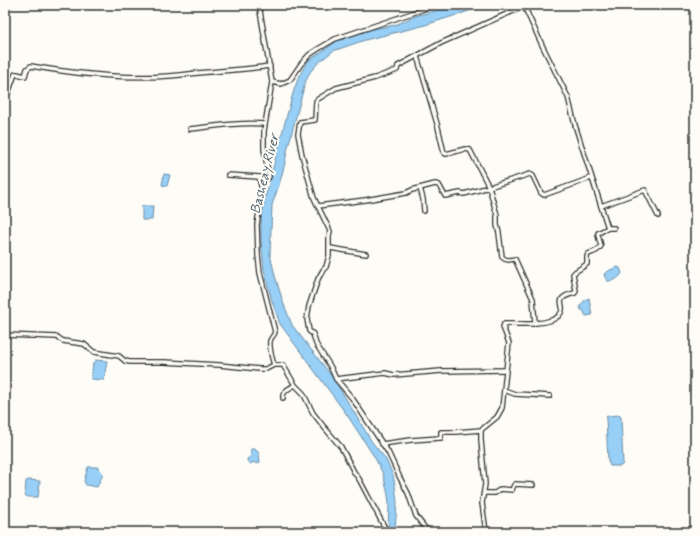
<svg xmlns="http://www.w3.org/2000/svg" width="700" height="537" viewBox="0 0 700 537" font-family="Mynerve,sans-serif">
<rect width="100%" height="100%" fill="#fdfcf7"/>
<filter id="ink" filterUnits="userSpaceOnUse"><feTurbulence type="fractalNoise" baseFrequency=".025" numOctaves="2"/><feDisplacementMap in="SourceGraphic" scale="8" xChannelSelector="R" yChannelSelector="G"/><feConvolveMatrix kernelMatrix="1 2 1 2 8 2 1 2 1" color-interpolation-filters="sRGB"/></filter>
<g filter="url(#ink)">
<g fill="#97cff6" stroke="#6c8da5">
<polygon points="450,5 488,5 422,26 365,40 333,51 319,62 310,72 305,83 288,147 284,167 279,185 272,205 270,254 275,276 283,302 292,325 334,379 372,442 385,458 393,475 395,485 397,502 395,531 395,532 388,532 389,504 388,495 383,474 375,458 347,415 280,324 271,298 264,270 261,241 261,219 265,198 272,173 276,155 293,93 299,76 308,61 337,41 373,29 395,25 415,16 435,11"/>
<polygon points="164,174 170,175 167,186 162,185"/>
<polygon points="142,206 153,206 152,220 142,220"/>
<path d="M618,267L620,268L622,273C619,279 613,281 607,281L605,277L604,274L610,270Z"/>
<polygon points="589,298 592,315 586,316 583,310 581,310 580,306 585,300"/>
<polygon points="95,360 107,361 104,380 91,379 93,363 94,363"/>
<polygon points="619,415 621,417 623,464 621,466 610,466 608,461 606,419 607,416"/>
<path d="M251,449H255L259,453L260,462L257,464L256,463H254L253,462L251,464L247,461V459C254,455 249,454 251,449Z"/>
<polygon points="88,467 98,467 103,474 97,487 86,485 84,481"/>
<polygon points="29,480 40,481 38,497 27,497 25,495 26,481"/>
</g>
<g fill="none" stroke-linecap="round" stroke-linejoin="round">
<defs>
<g id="minor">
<polyline points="259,5 272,82 264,131 264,149 269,177 267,178 259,177"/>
<polyline points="524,6 542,45 568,97 575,125 608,228 614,228"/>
<polyline points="272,82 281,84 290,80 301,64 309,55 318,49 335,39 436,5"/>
<path d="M5,102L15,74H17L25,76L27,69L31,66C76,74 123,79 169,76C182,75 196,73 209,72C229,70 250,69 270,66"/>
<path d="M190,129C215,126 240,122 265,124"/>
<path d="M228,175L259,177L262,190L257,225L258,255L260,273L275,332C274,336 271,337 270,341C269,349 272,358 274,365H283L295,385L303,393L313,413L324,427L341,447L354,472L359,479L386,530V532"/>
<polyline points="420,188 423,199 424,211"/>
<polyline points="318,206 365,200 406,193 412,190 435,184 439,185 445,196 460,193 464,194 489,187 470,150 465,149 446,154 444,153 438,127 417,56"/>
<polyline points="601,206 645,190 658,216"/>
<polyline points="330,248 366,254"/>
<path d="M535,323C544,323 560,320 562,310C563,305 559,301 563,298C566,295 571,294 575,293L576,291L573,274L575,272L587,264V257L588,254C594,252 598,251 601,246L598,235V233L608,228"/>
<polyline points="5,335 57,337 63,341 84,344 94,352 119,356 125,361 130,362 164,362 219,365 259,369 266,369 274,365"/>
<polyline points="336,379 385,373 394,375 441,371 506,370"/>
<polyline points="504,390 515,394 550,396"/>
<path d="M283,398C282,391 290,388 295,385"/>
<path d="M481,430L497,417L502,408L509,343L503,327L504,324H533L535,323L533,299L515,259C510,260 506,261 502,257L499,233L497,225V215L489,187L530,174L533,176L541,193L544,195L591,178"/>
<polyline points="382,444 411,440 440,438 441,438 441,432 456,432 481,430 481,440 485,484 482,503 486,532"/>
<polyline points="484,493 495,493 501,489 512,490 514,485 515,484 533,485"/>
<polyline points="428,532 416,516 408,493 400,478 388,452 352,398 336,379 330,366 316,344 313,334 309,331 307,319 309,306 318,279 323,270 326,267 329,256 329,236 330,231 314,198 302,155 298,134 300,122 315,120 316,101 318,99 336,88 375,78 397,70 398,66 441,43 527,5"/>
</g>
</defs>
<use href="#minor" stroke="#2b2b2b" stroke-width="6"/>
<use href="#minor" stroke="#fdfcf7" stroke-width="3.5"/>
</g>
</g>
<g text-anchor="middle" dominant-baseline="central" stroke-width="4" stroke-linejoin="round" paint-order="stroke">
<g font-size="14" font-style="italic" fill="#4b5c68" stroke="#fdfcf7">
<text transform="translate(265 174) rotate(-76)">Basheay River</text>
</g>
</g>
<rect width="700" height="537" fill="none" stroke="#fdfcf7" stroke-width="20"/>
<rect x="10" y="10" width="680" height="517" fill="none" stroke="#2b2b2b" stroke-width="1.5" filter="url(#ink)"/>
</svg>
